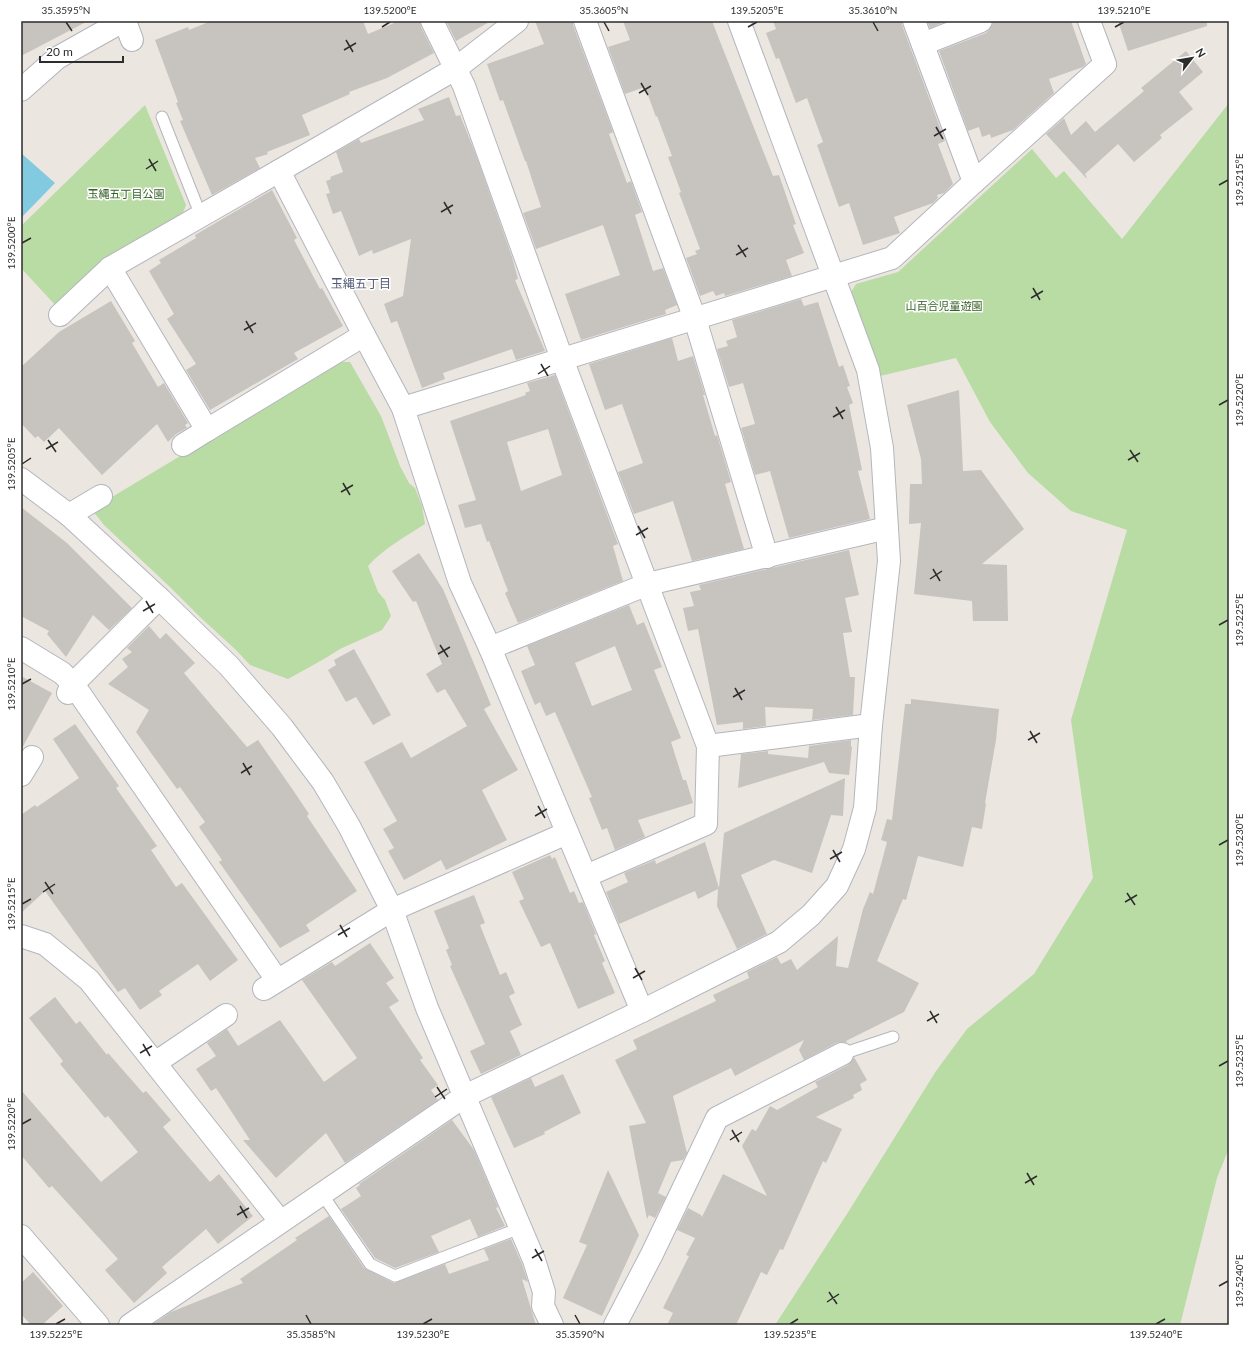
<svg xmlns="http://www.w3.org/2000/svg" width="1250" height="1346" viewBox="0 0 1250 1346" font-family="Lato,'Noto Sans JP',sans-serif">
<rect width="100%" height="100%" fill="#ece6e0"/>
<g fill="#b9dba4">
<polygon points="1229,103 1229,1148 1217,1178 1180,1325 775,1325 847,1214 936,1071 967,1029 1034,974 1093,878 1071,720 1127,530 1071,511 1028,473 990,422 956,358 880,376 850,294 856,284 898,272 1032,149 1056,178 1064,171 1122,239"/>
<polygon points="145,105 186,205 181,218 57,307 21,268 21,226"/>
<path d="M337,362H350L381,416L400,466L409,483L415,488L422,506L425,524C405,537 384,548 368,566L378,592L385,600L391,616L382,630L340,649L324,659L288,679L250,665L236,650L200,617L170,587L104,525L93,511L102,503Z"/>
</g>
<polygon fill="#81cae0" points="21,153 55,183 21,218"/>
<g fill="#c7c3bf" fill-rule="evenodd">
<polygon points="21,21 88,21 21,56"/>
<polygon points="211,21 363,21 368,34 399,21 420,21 421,27 434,53 387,78 349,92 350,94 302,115 310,135 267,152 268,154 255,158 260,168 212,195 180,121 183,120 176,103 178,102 155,40 188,27 189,30"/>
<polygon points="446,21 491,21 456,41"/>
<polygon points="535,21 573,21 573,25 613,132 609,134 627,183 631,181 642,212 635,215 653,271 663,268 677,305 665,310 666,314 581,340 565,294 620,275 603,225 536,249 523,213 541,207 526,161 525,161 503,100 500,101 487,64 544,44"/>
<polygon points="623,21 712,21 773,176 779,175 796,224 793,225 804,253 786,260 792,276 725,296 724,293 716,296 713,291 700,296 686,258 697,254 695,251 700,249 679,193 681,192 668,157 672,156 657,116 656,117 645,87 625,94 608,47 630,40"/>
<polygon points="773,21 902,21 902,25 945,141 938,144 953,184 944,193 937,195 938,198 933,203 894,217 900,233 863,245 849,203 839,207 817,145 823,142 807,98 796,103 779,58 776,59 766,33 776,29"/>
<polygon points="927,21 947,21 930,28"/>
<polygon points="993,21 1071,21 1086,64 1083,67 1049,79 1054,93 1013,130 991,138 990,134 982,137 979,127 968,131 939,51 986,33 991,28"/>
<polygon points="1118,21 1207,21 1207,26 1128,51"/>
<polygon points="1186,51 1203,72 1179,92 1193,109 1160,135 1162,138 1134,162 1118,144 1085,174 1087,178 1086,178 1046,134 1064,118 1071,135 1086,121 1095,132 1144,91 1141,88"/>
<polygon points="449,97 456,116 460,115 476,155 512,257 518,279 515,280 545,351 516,360 512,349 443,373 445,379 422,388 397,321 391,323 384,304 403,296 411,239 373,254 372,250 359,256 341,211 333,214 326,194 330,193 326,181 331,179 330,177 343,172 336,152 359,139 361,143 424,120 418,109"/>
<polygon points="272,190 297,238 294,240 320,289 322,288 343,326 294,353 298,359 210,410 186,370 196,364 167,319 174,314 149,271 161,263 159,260 196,238 195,235"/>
<polygon points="801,299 804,306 818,302 839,367 843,365 850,386 847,387 853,403 849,405 862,470 858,471 870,519 789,538 770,471 755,475 741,428 755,424 743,383 729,387 717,349 728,346 726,341 737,337 732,320"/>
<polygon points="111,301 135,341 132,343 158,387 164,383 188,423 185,425 187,428 176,434 168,442 157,424 102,475 59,428 44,442 38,436 35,438 21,423 21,367 59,332"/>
<polygon points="672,338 678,361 693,356 705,395 703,395 715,436 717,435 731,482 725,484 744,549 692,561 673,501 634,514 618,472 643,463 622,404 605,410 589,364"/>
<path d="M555,375L618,544L613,546L623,581L518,623L505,593L508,591L489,541L487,542L481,524L465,528L458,505L476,500L450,421L526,395L525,393L530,391L527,383ZM548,429L562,475L521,491L507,442Z"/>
<polygon points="959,390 963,471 981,470 1024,529 982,564 1007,565 1008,621 973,621 972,601 914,594 921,523 909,524 910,484 922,484 921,459 907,405"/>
<polygon points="21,507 67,543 132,608 109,630 93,615 66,657 47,634 49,631 21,616"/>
<polygon points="849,550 859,595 845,598 852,632 843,633 850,677 855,677 853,715 812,720 813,709 765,707 766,726 743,729 743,722 717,725 698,629 688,631 683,608 694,606 690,592 701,590 699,585"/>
<polygon points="419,553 443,589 491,705 484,709 518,770 482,790 507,840 446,870 441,860 404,880 388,851 394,848 383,829 397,821 364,762 402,742 411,758 467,726 445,689 437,693 426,674 442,664 416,601 413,602 392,571"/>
<path d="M629,605L637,625L644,622L662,667L654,670L681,738L671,742L683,780H686L693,803L638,820L645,837L615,850L607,828L602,830L589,798L592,797L555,712L546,716L540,702L535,705L521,671L535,665L527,646ZM615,646L632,690L592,706L575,663Z"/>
<polygon points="149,626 160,639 166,633 195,663 184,673 247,747 258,740 293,790 309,814 307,816 357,891 306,925 310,931 280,948 219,862 222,860 199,827 205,822 180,787 177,789 136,732 149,710 108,684 128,667 122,659 132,652 127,648"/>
<polygon points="354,649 391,715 373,725 356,697 346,702 328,670 336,665 334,660"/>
<polygon points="21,676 52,693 21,750"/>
<polygon points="911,699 999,709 996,740 985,803 986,804 982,829 972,827 963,867 918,856 906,900 903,899 877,961 919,983 904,1012 846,1041 847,1043 842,1042 836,1043 804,1060 799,1050 804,1040 735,1076 731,1068 673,1096 687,1153 683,1160 671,1162 658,1193 666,1197 655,1218 649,1215 647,1219 629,1126 646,1123 615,1060 637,1049 633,1040 716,1001 713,995 749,978 747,972 777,957 781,964 791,959 797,970 838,936 836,966 848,968 863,909 870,892 873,894 887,842 881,840 887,819 892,820 905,704 911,704"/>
<polygon points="75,724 119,786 116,788 157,846 151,850 176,887 182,883 238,960 210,981 198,964 159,991 162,995 140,1010 125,988 118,992 45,891 21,913 21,815 35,805 37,807 79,778 53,739"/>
<polygon points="851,740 851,747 852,747 849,775 829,773 824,762 738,788 741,754 768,751 768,754 808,758 809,746"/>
<polygon points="845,778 843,816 831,815 812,873 774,860 741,875 767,934 737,949 717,906 718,889 698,899 695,891 619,924 606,892 628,882 624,873 655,860 656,864 705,842 719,888 724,833"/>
<polygon points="550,855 552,859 555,857 570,893 574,891 579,903 583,902 596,934 594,935 605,961 602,963 615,993 578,1009 550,943 541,947 519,901 524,899 512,872"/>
<polygon points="474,895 485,923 480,925 500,975 506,972 515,993 509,996 522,1025 510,1031 521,1055 481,1074 470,1051 485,1044 450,966 452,965 446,950 449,948 434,911"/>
<polygon points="370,943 394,978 386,983 399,1001 389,1007 423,1058 420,1060 438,1085 431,1090 438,1100 345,1163 326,1133 276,1178 243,1140 250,1140 216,1088 211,1091 196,1069 216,1056 207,1043 227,1029 238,1046 280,1020 324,1082 357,1058 302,980 332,962 335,966"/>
<polygon points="55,997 76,1024 80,1021 107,1055 108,1053 143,1093 146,1091 171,1120 163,1127 210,1182 219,1174 253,1216 218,1244 206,1229 162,1267 167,1273 134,1303 105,1270 118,1259 52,1186 49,1188 21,1155 21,1090 101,1182 138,1152 108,1116 105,1118 60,1064 63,1061 29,1018"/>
<polygon points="854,1057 867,1080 860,1084 862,1090 853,1095 854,1098 816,1117 842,1129 826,1163 823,1161 783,1250 780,1249 767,1275 761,1272 736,1325 667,1325 673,1313 663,1308 689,1256 686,1255 695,1238 677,1230 688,1208 701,1215 702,1217 723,1174 767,1196 742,1146 752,1129 756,1131 770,1106 777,1110 818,1087 815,1082 848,1065"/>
<polygon points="563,1074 581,1113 544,1132 545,1134 514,1148 491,1097 531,1078 535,1087"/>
<polygon points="452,1120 474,1150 498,1207 496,1208 505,1226 478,1237 470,1219 431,1236 439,1252 395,1268 375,1258 341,1209 361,1196 356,1188 360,1185 359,1184"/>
<polygon points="608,1170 639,1235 602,1316 563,1298 587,1245 579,1242"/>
<polygon points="329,1216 364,1268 394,1283 445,1264 449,1274 489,1260 484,1249 511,1239 522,1264 528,1282 522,1279 536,1325 152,1325 171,1312 243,1283 240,1279 297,1240 295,1238"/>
<polygon points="33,1272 63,1306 42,1325 31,1325 21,1314 21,1283"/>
</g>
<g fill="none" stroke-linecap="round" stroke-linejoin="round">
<defs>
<g id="service">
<polyline points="162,117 201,216"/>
<polyline points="842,1054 893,1037"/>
<polyline points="322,1194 370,1264 395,1276 520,1228"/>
</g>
<g id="minor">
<polyline points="125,21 132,40"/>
<polyline points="432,21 464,86 562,359 708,746 706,824 586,876"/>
<polyline points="585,21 695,319 767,557"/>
<polyline points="914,21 974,182"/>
<polyline points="923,44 981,21"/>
<polyline points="21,90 57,58 123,21"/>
<polyline points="279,171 364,335 403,408 460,583 490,648 642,1011"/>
<polyline points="110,268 207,430 364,335"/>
<polyline points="60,315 110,268 279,171 455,69 517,21"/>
<polyline points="403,408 892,258 974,182 1105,64 1089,21"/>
<polyline points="183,445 207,430"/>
<polyline points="21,479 69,515 159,598 229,666 282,727 323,782 349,826 392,910 427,1008 534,1260 544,1292 543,1306 552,1325"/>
<polyline points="69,515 101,496"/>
<polyline points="21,648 62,673 73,684 159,598"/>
<polyline points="490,648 648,584 887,528"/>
<polyline points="68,693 73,684 277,980"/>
<polyline points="708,746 871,725"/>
<polyline points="21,775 32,757"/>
<polyline points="21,936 45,944 89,980 280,1221"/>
<polyline points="264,989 392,910 567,833"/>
<polyline points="155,1063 226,1015"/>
<polyline points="21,1236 98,1325"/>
<polyline points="130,1325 465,1096 642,1011 779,942 811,915 837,886 854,849 865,808 871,725 889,561 882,448 868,370 739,21"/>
<polyline points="615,1325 652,1254 717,1118 842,1054"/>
</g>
</defs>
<use href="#service" stroke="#b3b6be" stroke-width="13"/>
<use href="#minor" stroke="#b3b6be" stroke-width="24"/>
<use href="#service" stroke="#fff" stroke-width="11"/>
<use href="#minor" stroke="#fff" stroke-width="22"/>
</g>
<path fill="none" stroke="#2c2c2c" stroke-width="1.5" d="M66,22L72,31M604,22L609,31M873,22L878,31M382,27L390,22M748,27L757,22M1115,27L1124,22M346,40L353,52M344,50L356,43M641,83L648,95M639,93L651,86M936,127L943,139M934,136L946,129M149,159L156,171M146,169L158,161M1219,185L1228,180M444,202L451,214M441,212L453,205M22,243L31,238M738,245L746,257M736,255L748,248M1033,288L1040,300M1031,298L1043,291M246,321L253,333M244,330L256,323M541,364L548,376M538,374L550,366M1219,405L1228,400M836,407L843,419M833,417L845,410M48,440L56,452M46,449L58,442M1130,450L1138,462M1128,460L1140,453M22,464L31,458M343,483L350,495M341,492L353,485M638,526L645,538M636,535L648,528M933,569L940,581M930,579L942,571M146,601L153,613M143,611L155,604M1219,625L1228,620M440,645L448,657M438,654L450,647M22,684L31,679M735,688L742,700M733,697L745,690M1030,731L1037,743M1028,740L1040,733M243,763L250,775M241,773L252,766M538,806L545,818M535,816L547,809M1219,845L1228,840M833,850L840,862M830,859L842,852M45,882L53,894M43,892L55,884M1127,893L1135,905M1125,902L1137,895M22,904L31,899M340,925L347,937M338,935L350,928M635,968L642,980M633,978L645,971M930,1011L937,1023M927,1021L939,1014M143,1044L150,1056M140,1053L152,1046M1219,1066L1228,1061M437,1087L445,1099M435,1097L447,1089M22,1124L31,1119M732,1130L739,1142M730,1140L742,1132M1027,1173L1034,1185M1025,1183L1037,1176M240,1206L247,1218M237,1215L249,1208M535,1249L542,1261M532,1258L544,1251M1219,1286L1228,1281M829,1292L837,1304M827,1302L839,1294M306,1315L311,1324M575,1315L580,1324M56,1324L65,1319M423,1324L432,1319M790,1324L798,1319M1156,1324L1165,1319"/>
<g text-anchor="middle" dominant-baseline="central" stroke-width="3" stroke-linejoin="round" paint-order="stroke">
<g font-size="11" fill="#336124" stroke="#fff">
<text x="126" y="193">玉縄五丁目公園</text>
<text x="944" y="305">山百合児童遊園</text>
</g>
<g font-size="12" fill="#525a77" stroke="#fff">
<text x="361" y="283">玉縄五丁目</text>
</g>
</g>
<rect width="1250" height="1346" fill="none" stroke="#ffffff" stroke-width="44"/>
<g transform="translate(1192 58) rotate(59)" stroke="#ffffff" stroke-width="3" paint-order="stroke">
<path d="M0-3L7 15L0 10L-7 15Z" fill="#2c2c2c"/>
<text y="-6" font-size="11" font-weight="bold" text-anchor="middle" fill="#2c2c2c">N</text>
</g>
<path d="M40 56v6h83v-6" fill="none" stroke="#2c2c2c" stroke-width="2"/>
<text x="46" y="56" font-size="12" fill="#2c2c2c" stroke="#ffffff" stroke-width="3" paint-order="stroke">20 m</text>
<rect x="22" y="22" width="1206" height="1302" fill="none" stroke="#2c2c2c" stroke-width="1.5"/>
<g font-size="10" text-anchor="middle" fill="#2c2c2c">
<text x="66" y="14">35.3595°N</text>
<text x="390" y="14">139.5200°E</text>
<text x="604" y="14">35.3605°N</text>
<text x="757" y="14">139.5205°E</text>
<text x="873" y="14">35.3610°N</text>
<text x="1124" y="14">139.5210°E</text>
<text transform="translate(1239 180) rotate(-90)" y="4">139.5215°E</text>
<text transform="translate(11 243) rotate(-90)" y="4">139.5200°E</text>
<text transform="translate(1239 400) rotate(-90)" y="4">139.5220°E</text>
<text transform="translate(11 464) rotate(-90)" y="4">139.5205°E</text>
<text transform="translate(1239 620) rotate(-90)" y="4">139.5225°E</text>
<text transform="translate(11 684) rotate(-90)" y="4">139.5210°E</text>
<text transform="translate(1239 840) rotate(-90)" y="4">139.5230°E</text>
<text transform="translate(11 904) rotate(-90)" y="4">139.5215°E</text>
<text transform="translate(1239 1061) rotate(-90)" y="4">139.5235°E</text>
<text transform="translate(11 1124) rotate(-90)" y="4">139.5220°E</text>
<text transform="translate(1239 1281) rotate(-90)" y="4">139.5240°E</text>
<text x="56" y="1338">139.5225°E</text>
<text x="311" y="1338">35.3585°N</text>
<text x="423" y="1338">139.5230°E</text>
<text x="580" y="1338">35.3590°N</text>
<text x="790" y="1338">139.5235°E</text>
<text x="1156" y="1338">139.5240°E</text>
</g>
</svg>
